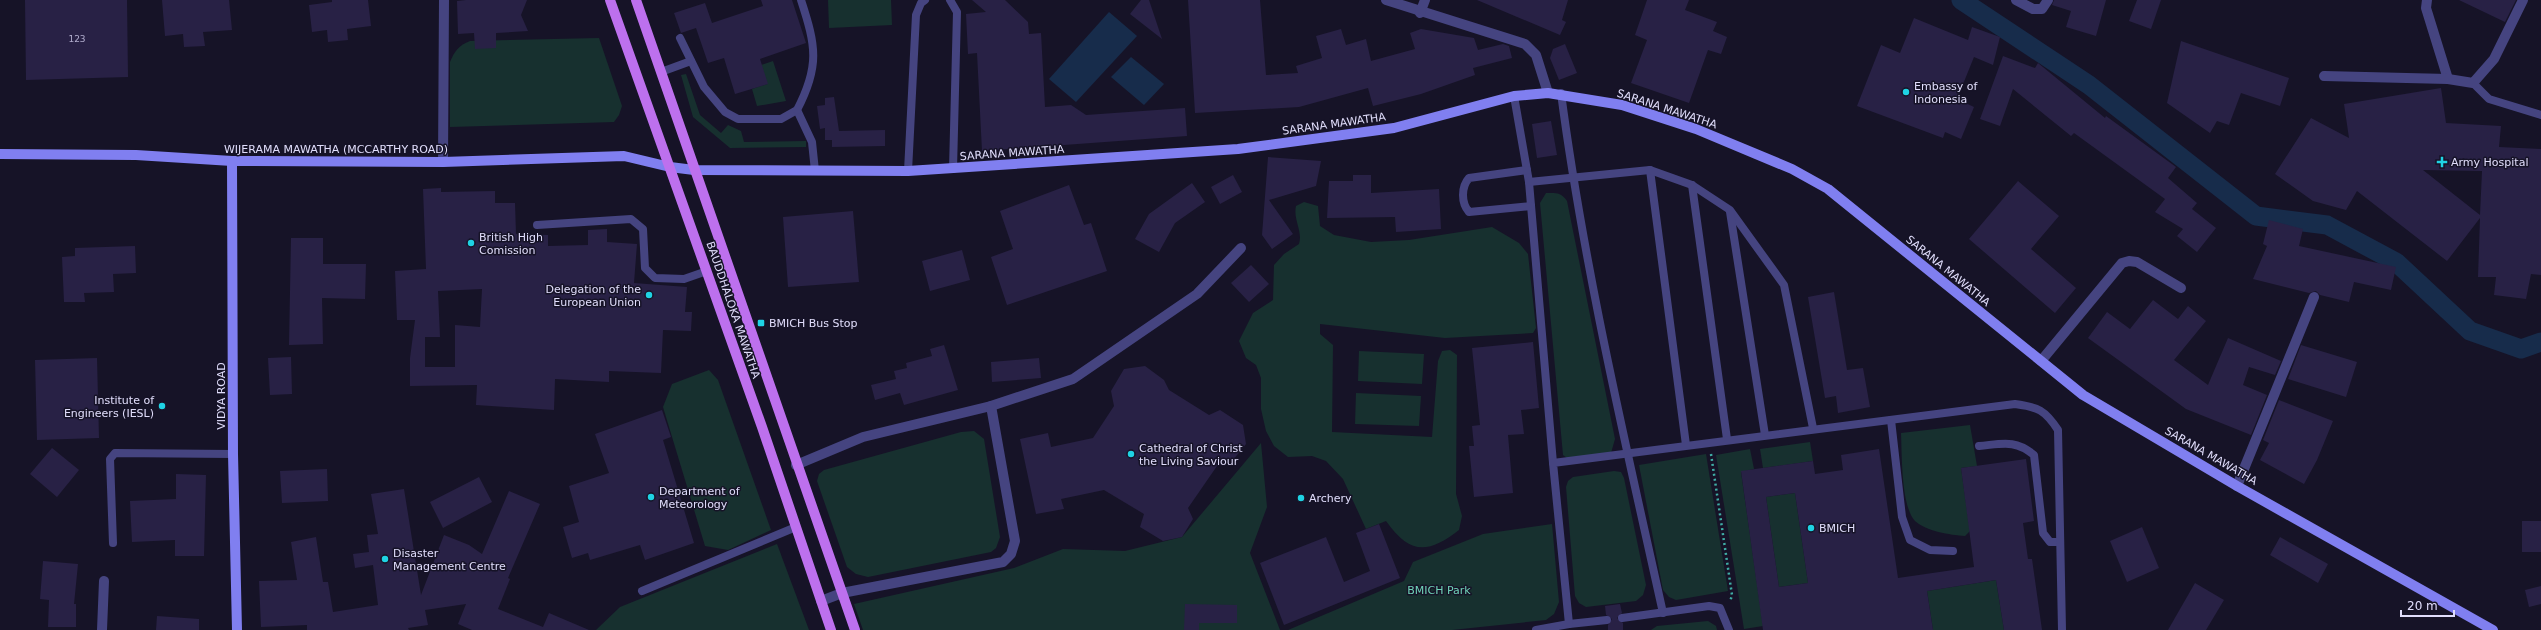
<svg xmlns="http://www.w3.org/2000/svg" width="2541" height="630" viewBox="0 0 2541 630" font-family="'DejaVu Sans',sans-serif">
<rect width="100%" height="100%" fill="#161327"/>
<g fill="#17302f">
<polygon points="828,0 891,0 892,25 829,28"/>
<path d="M599,38L622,106L619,115L614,122L450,127V62C454,52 459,45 470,41Z"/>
<polygon points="773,61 786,101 757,106 752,89 767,84 761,65"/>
<polygon points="686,74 700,115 721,133 728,125 741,131 744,142 806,141 806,147 730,148 693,117 681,75"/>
<path d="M1546,193C1556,193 1561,192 1567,201L1615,439L1611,453L1567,458L1563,455L1540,203Z"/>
<path d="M1304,202L1318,206L1320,226L1334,235L1371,242L1409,240L1492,227L1519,243L1528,254L1536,328L1533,333L1445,338L1320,324V334L1333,345L1332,432L1432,437L1438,361L1442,351L1450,350L1457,355L1456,494L1462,516L1459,530C1428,554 1410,555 1386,521L1366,529L1343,479L1326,461L1312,456L1288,457L1274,446L1266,431L1261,409V378L1256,365L1246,358L1239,341L1253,313L1273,300L1274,265L1284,254L1299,244C1303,231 1293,220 1296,206Z"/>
<polygon points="1359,351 1424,354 1422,384 1358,381"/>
<polygon points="709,370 718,380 771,530 728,550 705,546 663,407 672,384"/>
<polygon points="1356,393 1421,396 1419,426 1355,424"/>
<path d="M1970,425L1977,466L1961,468L1970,531L1965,536C1950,535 1926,531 1915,521C1901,506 1902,454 1901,433Z"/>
<polygon points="974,431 984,439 1000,537 996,548 991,552 868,577 856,574 847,567 817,481 819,474 824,470 961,432"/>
<polygon points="1810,442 1813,461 1763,468 1760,449"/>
<polygon points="1261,443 1267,507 1250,553 1280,630 863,630 854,604 1014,568 1063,549 1125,551 1182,537"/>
<polygon points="1750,449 1754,469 1741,472 1763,626 1744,629 1716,455"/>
<polygon points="1706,454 1728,591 1676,600 1669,597 1663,590 1639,465"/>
<polygon points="1614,471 1621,472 1624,478 1646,585 1643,595 1636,601 1586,607 1579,603 1575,596 1566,487 1568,481 1573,477"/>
<polygon points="1795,493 1808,583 1779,587 1766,497"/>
<polygon points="1552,524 1559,602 1554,614 1546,620 1452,630 1288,630 1404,581 1413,562 1483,534"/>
<polygon points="777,544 809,630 596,630 620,607"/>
<polygon points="1996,580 2004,630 1933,630 1927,591"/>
<polygon points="1708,621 1716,626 1717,630 1651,630 1657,626"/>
</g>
<g fill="#172c4b">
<polygon points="1109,12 1137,36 1076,102 1049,79"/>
<polygon points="1131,57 1164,84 1144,105 1111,77"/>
</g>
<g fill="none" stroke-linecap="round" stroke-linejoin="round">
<polyline stroke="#172c4b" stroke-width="19" points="1961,0 2089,85 2256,216 2327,225 2396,262 2470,331 2521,349 2541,342"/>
</g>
<g fill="#282145" fill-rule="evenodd">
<polygon points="25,0 127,0 128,77 26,80"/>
<polygon points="162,0 229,0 232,30 203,32 205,46 184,47 183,34 165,36"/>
<polygon points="332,0 368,0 371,26 347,29 348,40 328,42 327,30 312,32 309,5 332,2"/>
<polygon points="466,0 527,0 521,15 528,31 496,33 496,48 475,49 474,33 458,34 457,1"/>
<polygon points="761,0 792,0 806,43 760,59 768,84 735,94 724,58 708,63 696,28 681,33 674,13 705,3 712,23 763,6"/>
<polygon points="972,0 1005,0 1028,22 1029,34 1041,33 1045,107 1071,105 1086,115 1185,108 1187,136 982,151 977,53 968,54 966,14 986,12"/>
<polygon points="1141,0 1149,0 1162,39 1130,14"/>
<polygon points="1188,0 1260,0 1266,75 1298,73 1296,66 1322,58 1316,36 1341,29 1346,45 1366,39 1371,61 1415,49 1410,33 1421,29 1474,38 1478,50 1503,44 1509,46 1512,58 1473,68 1475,75 1421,94 1373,106 1368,88 1299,107 1195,113"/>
<polygon points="1477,0 1568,0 1562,20 1566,22 1560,35"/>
<polygon points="1647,0 1689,0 1685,10 1717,22 1713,31 1727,37 1721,54 1708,50 1689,103 1631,83 1647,40 1635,35"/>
<polygon points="2054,0 2106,0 2096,36 2066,27 2071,11 2052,5"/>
<polygon points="2137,0 2161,0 2151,29 2129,21"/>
<polygon points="2459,0 2516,0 2505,22"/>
<polygon points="1914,18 1968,40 1972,27 2000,37 1993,65 1974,57 1957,99 1974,107 1961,139 1945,132 1943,138 1857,106 1881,45 1900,53"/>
<polygon points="2181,41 2289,78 2280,106 2241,93 2229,125 2217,121 2210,133 2167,103"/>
<polygon points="1565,44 1577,73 1559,80 1550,58 1553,49"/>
<polygon points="2003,56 2035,68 2038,63 2105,118 2106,116 2176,167 2168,178 2197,203 2192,209 2216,228 2197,252 2177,236 2183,229 2155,212 2165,199 2074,133 2071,136 2013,89 2000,126 1980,119"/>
<path d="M2441,88L2446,123L2501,126L2499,147L2541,149V275L2531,274L2526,299L2494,295L2496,277H2478L2480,218L2447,261L2357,191L2346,210L2313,201L2275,174L2311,118L2349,138L2344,104ZM2423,170L2482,171L2480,215Z"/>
<polygon points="834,97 839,131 885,130 885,146 832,147 832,140 825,140 825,128 820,129 817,106 825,105 825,98"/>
<polygon points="1551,121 1557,155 1537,158 1532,124"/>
<polygon points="1268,157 1321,161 1316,186 1269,200 1293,234 1272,249 1262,235"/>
<polygon points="1233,175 1242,192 1220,204 1211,187"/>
<polygon points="1353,175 1371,175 1371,193 1439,189 1441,229 1396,232 1395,217 1327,218 1329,181 1353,181"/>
<polygon points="2018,181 2059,216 2031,249 2076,288 2055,313 1969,239"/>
<polygon points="1192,183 1205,202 1175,223 1159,252 1135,239 1149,214"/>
<polygon points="1069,185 1084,225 1091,223 1107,271 1007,305 991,257 1013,249 1000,211"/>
<path d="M441,188V192L495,191V203H515L516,234L548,235V246L588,245V230L607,229V242L637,244L634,283L687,287L685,312H692L691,331L663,330L661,373L609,371V382L555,379L554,410L476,405L477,385L410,386V358L415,320H397L395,271L426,269L423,189ZM482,289L480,327L455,325V367H425V337H440L438,291Z"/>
<polygon points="853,211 859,282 788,287 783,217"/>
<polygon points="2269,220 2303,229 2299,246 2396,267 2391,290 2354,282 2349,302 2320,295 2316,291 2309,293 2253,279 2267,246 2263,244"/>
<polygon points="291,238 323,238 323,264 366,264 365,299 322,298 323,344 289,345"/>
<polygon points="135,246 136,273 113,274 114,292 84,293 85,302 64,302 62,257 75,256 75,248"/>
<polygon points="962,250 970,280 930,291 922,261"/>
<polygon points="1251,265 1269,284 1249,302 1231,283"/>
<polygon points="1834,292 1847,370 1863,368 1870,407 1838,413 1836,396 1825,398 1808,297"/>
<polygon points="2153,300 2178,319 2188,306 2206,321 2174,360 2208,385 2228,338 2281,361 2275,375 2249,367 2243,385 2267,395 2251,435 2186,409 2088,338 2107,312 2130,329"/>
<polygon points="1533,342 1539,408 1521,410 1524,434 1508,435 1513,493 1474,497 1469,446 1474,446 1472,426 1480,425 1472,348"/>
<polygon points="944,345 958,390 904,405 900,393 875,400 871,385 896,379 894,371 907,368 906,363 932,356 930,349"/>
<polygon points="2301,345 2357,362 2346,397 2288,379"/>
<polygon points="291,357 292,394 270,395 268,358"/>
<polygon points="97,358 99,438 37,440 35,360"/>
<polygon points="1039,358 1041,378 992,382 991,362"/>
<polygon points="1145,366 1164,380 1169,390 1209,415 1220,410 1243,425 1246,444 1233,460 1217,466 1188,508 1193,519 1182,537 1163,541 1140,527 1144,514 1104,490 1061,499 1064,509 1036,514 1020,439 1048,433 1051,447 1093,438 1114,406 1111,391 1124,369"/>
<polygon points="2279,400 2333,421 2317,460 2304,484 2260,460 2269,443 2263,440"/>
<polygon points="662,410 671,437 663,440 694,543 645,560 640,545 590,560 588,553 572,558 563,527 579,522 569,486 609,473 595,434"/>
<polygon points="52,448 79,470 57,497 30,474"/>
<path d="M1879,449L1898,578L1974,567L1961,468L2026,459L2034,521L2023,523L2028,559H2032L2042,630H2004L1996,580L1927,591L1933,630H1763L1741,471L1813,461L1815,474L1843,470L1841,455ZM1795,493L1808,583L1779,587L1766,497Z"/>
<polygon points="327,469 328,501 282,503 280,471"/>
<polygon points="176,474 206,475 204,556 175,556 175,540 132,542 130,501 176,499"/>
<polygon points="479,477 492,502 443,528 430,502"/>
<polygon points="404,489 421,595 444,535 469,545 482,554 509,491 540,504 508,578 510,579 498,609 543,627 549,613 589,630 472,630 458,624 466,604 425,610 428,625 408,628 409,630 307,630 307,625 261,627 259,581 297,580 291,542 316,537 323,582 328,582 333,612 378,605 373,565 355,568 353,554 369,552 367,535 378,534 371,494"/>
<rect x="2522" y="521" width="19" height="31"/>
<polygon points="1379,524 1400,578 1284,625 1260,563 1326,537 1344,582 1370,571 1356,533"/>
<polygon points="2142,527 2159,568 2127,582 2110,541"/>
<polygon points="2280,537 2328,564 2318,583 2270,555"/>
<polygon points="43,561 78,564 74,604 76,604 76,627 48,627 49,600 40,599"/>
<polygon points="2195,583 2224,600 2206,630 2168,630"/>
<polygon points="2541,586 2541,604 2529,607 2525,590"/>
<polygon points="1185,604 1237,605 1237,623 1199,623 1199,630 1184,630"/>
<polygon points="1620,604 1622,613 1617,618 1623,623 1623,630 1608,630 1608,625 1612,619 1606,615 1605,606"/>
<polygon points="157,616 199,619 199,630 156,630"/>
</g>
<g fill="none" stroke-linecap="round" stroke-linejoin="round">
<polyline stroke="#3fada5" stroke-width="2.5" stroke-dasharray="2 3" stroke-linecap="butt" points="1711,454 1732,595 1730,602"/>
<g stroke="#454480" stroke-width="8">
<polyline points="950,0 957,12 953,169"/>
<polyline points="680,38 704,87 725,112 738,119 781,119 797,110 812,142 815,171"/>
<polyline points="661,72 691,61"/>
<polyline points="2473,83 2489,99 2541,115"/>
<path d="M1561,93C1584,268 1625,441 1663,613"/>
<polyline points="1514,96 1529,182 1553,463"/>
<path d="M797,110C820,66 816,46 801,0"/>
<path d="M1527,170L1469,178C1461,187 1461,203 1469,212L1531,206"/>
<polyline points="1650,170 1686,445"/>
<polyline points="908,171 916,15 921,3 925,0"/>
<polyline points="1529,182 1650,170 1692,185 1730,210 1784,285 1813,428"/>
<polyline points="1692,185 1727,439"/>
<polyline points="1730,212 1765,435"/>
<polyline points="537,225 631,219 643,229 645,268 655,278 684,279 707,271"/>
<polyline points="1891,420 1902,517 1910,540 1930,550 1953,551"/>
<path d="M1979,446C2002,444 2015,439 2034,455L2043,533L2050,542H2060"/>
<polyline points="113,543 110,459 115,453 233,454"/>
<polyline points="642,591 796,527"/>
<polyline points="1622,618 1709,606 1720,608 1729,630"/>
<polyline points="1569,624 1607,620"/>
<path d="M1536,630L1569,624L1553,463L2015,404C2038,407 2045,410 2058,430L2062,630"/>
</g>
<g stroke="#454480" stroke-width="10">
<polyline points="1386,0 1525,44 1536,55 1548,93"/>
<polyline points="2016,0 2033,9 2042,9 2048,0"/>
<polyline points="2427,0 2426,8 2448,79"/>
<polyline points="1420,13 1425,0"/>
<polyline points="2324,76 2448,79 2473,83 2494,59 2523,0"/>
<polyline points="443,162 444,0"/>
<polyline points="2041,361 2122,263 2129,261 2137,262 2181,288"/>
<polyline points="796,465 863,437 991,406 1073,379 1197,294 1241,248"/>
<polyline points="2237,486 2314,297"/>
<polyline points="821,601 842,593 1003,562 1011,554 1015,541 991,406"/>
<polyline points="102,630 104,581"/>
</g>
<g stroke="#807ff0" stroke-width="10">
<polyline points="0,154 136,155 232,161 443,162 624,156 670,167 694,170 908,171 1238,149 1394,128 1514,96 1548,93 1622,105 1696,129 1792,169 1828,189 2083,395 2237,486 2493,630"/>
<polyline points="232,161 233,454 237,630"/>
</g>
<g stroke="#bd70ee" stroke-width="10">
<polyline points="610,0 762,427 831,630"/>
<polyline points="636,0 855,630"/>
</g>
</g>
<g fill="#1fd3e4" stroke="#161327" stroke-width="1.5">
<circle cx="1906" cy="92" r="4"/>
<path d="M2440 156h4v4h4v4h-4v4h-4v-4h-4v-4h4z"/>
<circle cx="471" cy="243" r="4"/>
<circle cx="649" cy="295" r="4"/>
<rect x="757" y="319" width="8" height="8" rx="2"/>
<circle cx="162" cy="406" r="4"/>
<circle cx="1131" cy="454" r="4"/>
<circle cx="651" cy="497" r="4"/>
<circle cx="1301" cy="498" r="4"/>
<circle cx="1811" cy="528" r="4"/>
<circle cx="385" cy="559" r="4"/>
</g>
<g text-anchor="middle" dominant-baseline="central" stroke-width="3" stroke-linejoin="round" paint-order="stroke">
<g font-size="9" fill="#b2aece">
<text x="77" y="39">123</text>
</g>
<g font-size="11" fill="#e0ddfb" stroke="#161327" text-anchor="start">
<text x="1914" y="86">Embassy of<tspan x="1914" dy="13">Indonesia</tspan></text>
<text x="2451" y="162">Army Hospital</text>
<text x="479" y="237">British High<tspan x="479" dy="13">Comission</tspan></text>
<text x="641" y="289" text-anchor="end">Delegation of the<tspan x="641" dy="13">European Union</tspan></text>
<text x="769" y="323">BMICH Bus Stop</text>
<text x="154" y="400" text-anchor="end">Institute of<tspan x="154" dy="13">Engineers (IESL)</tspan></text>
<text x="1139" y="448">Cathedral of Christ<tspan x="1139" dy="13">the Living Saviour</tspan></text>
<text x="659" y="491">Department of<tspan x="659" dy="13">Meteorology</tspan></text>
<text x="1309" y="498">Archery</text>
<text x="1819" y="528">BMICH</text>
<text x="393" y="553">Disaster<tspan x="393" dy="13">Management Centre</tspan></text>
</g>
<g font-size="11" fill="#e0ddfb" stroke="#161327">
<text transform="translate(1667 109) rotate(18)">SARANA MAWATHA</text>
<text transform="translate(1334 124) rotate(-8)">SARANA MAWATHA</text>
<text x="336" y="149">WIJERAMA MAWATHA (MCCARTHY ROAD)</text>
<text transform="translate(1012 153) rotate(-4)">SARANA MAWATHA</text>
<text transform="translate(1948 271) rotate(39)">SARANA MAWATHA</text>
<text transform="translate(733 310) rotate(71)">BAUDDHALOKA MAWATHA</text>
<text transform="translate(221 396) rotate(-90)">VIDYA ROAD</text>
<text transform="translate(2211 456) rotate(30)">SARANA MAWATHA</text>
</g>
<g font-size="11" fill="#70d3b9" stroke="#161327">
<text x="1439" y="590">BMICH Park</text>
</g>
</g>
<path d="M2401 610v6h53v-6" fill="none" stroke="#e0ddfb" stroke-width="2"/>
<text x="2407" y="610" font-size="12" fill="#e0ddfb" stroke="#161327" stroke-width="3" paint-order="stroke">20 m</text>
</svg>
